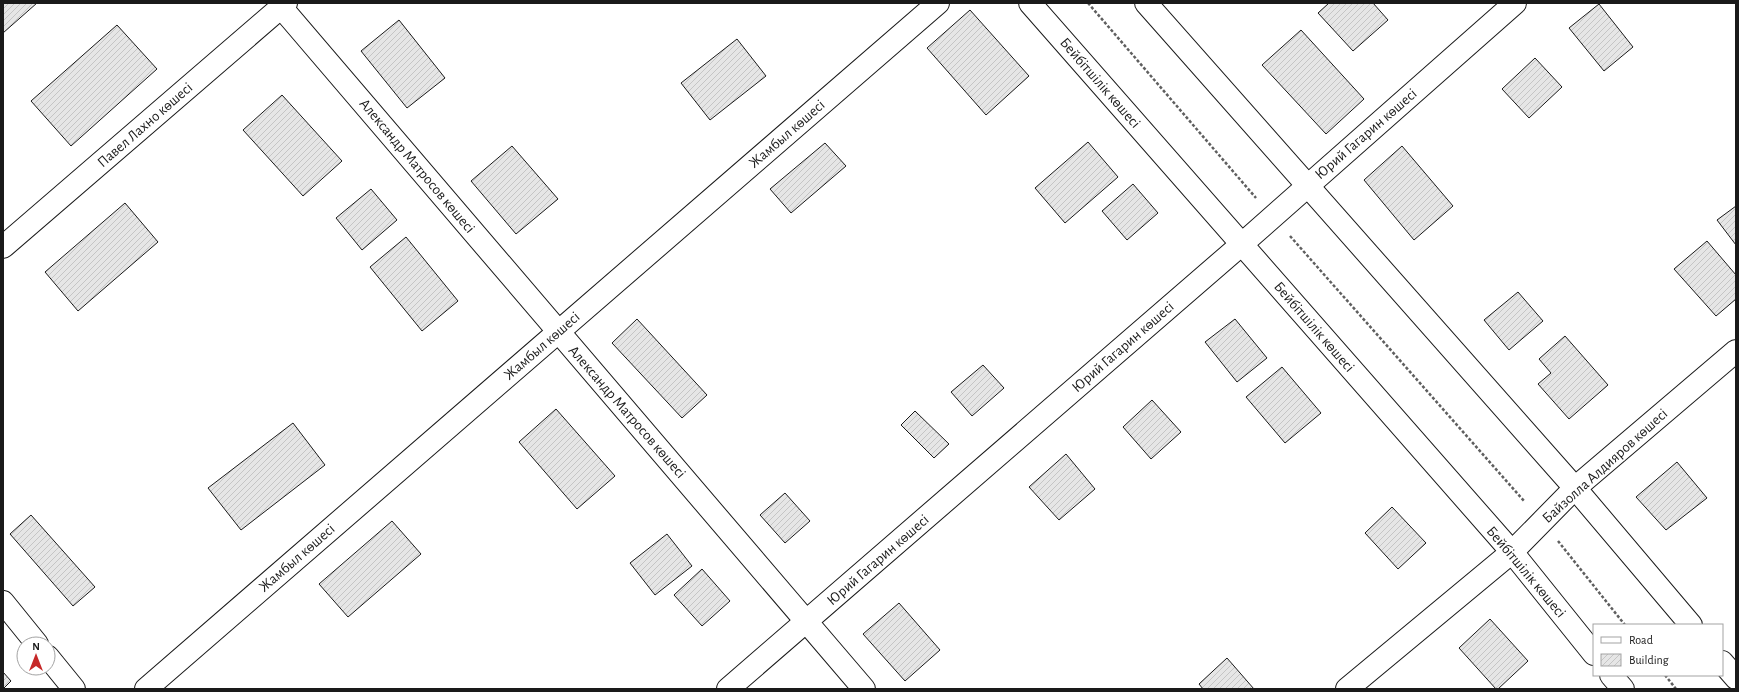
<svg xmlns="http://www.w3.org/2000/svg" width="1739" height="692" viewBox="0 0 1739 692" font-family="'Alegreya Sans',sans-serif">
<defs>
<pattern id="building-hatch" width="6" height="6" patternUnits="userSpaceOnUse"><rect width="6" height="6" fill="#e6e6e6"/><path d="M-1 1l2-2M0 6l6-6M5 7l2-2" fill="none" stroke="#c5c5c5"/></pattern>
</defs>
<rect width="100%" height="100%" fill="#fff"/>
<g fill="url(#building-hatch)" stroke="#1a1a1a">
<polygon points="3,3 37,3 3,33"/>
<polygon points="1329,3 1373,3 1388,20 1353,51 1318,13"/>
<polygon points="1599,4 1633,47 1604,71 1569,28"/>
<polygon points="970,10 1029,76 986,115 927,48"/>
<polygon points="399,20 445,78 407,108 361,51"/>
<polygon points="117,25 157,69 71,146 31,101"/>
<polygon points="1301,30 1364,99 1326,134 1262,65"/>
<polygon points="737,39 766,76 710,120 681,83"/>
<polygon points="1535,58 1562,87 1529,118 1502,89"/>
<polygon points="282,95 342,161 303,196 243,130"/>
<polygon points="1088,142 1118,177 1065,223 1035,188"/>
<polygon points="825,143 846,166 791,213 770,189"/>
<polygon points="512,146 558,199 516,234 471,181"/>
<polygon points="1402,146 1453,206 1414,240 1364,180"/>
<polygon points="1133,184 1158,213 1127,240 1102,211"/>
<polygon points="371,189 397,220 362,250 336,218"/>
<polygon points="125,203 158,242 78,311 45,272"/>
<polygon points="1736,206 1736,245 1717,220"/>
<polygon points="406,237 458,301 422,331 370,267"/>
<polygon points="1707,241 1736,275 1736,299 1716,316 1674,269"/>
<polygon points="1518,292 1543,321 1509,350 1484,320"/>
<polygon points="637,319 707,395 682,418 612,343"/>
<polygon points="1235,319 1267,358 1237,382 1205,342"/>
<polygon points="1565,336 1608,385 1569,419 1538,384 1551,373 1539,359"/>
<polygon points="983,365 1004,388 972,416 951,392"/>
<polygon points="1282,367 1321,413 1285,443 1246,397"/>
<polygon points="1152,400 1181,432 1151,459 1123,427"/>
<polygon points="556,409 615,476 577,509 519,442"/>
<polygon points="915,411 949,444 934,458 901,425"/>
<polygon points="293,423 325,465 241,530 208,488"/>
<polygon points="1066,454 1095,489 1059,520 1029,487"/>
<polygon points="1677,462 1707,498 1666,530 1636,497"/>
<polygon points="785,493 810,521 785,543 760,515"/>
<polygon points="1392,507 1426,543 1398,569 1365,533"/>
<polygon points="31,515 95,587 73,606 10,534"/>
<polygon points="392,521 421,554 348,617 319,584"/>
<polygon points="667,534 692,566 655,595 630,563"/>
<polygon points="702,569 730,601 702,626 674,595"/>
<polygon points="899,603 940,650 905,681 863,634"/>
<polygon points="1490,619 1528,661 1498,689 1496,689 1459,648"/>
<polygon points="1227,658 1254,689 1203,689 1199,684"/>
<polygon points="3,672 11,681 3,689"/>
</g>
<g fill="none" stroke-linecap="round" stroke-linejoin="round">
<defs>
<g id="street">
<polyline points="1030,3 1512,552 1594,654"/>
<polyline points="1146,3 1575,488 1691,625"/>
<polyline points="281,7 864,689"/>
<polyline points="3,247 286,3"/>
<polyline points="3,602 37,644"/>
<polyline points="48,657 74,689"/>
<polyline points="1722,662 1736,678"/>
<polyline points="1611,675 1623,689"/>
<polyline points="146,689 938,3"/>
<polyline points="728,689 1242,244 1515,3"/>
<polyline points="1347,689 1512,552 1575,488 1736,351"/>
</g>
</defs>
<use href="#street" stroke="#1a1a1a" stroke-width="24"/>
<g stroke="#5f5f5f" stroke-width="2.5" stroke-dasharray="3 2" stroke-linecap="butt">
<polyline points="1088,3 1256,198"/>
<polyline points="1290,236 1525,502"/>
<polyline points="1558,541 1625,625"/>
<polyline points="1665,675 1676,689"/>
</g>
<use href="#street" stroke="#fff" stroke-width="22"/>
</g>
<g text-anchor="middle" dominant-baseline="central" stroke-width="3" stroke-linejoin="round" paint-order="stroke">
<g font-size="15" fill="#1a1a1a" stroke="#fff">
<text transform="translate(1100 83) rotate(49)">Бейбітшілік көшесі</text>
<text transform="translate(145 125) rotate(-41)">Павел Лахно көшесі</text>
<text transform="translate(787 134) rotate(-41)">Жамбыл көшесі</text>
<text transform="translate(1366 134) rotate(-41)">Юрий Гагарин көшесі</text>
<text transform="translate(417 166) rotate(50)">Александр Матросов көшесі</text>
<text transform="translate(1314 327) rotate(49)">Бейбітшілік көшесі</text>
<text transform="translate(542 346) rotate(-41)">Жамбыл көшесі</text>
<text transform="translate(1123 347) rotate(-41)">Юрий Гагарин көшесі</text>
<text transform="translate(627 412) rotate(49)">Александр Матросов көшесі</text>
<text transform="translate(1605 466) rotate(-42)">Байзолла Алдияров көшесі</text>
<text transform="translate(297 558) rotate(-41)">Жамбыл көшесі</text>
<text transform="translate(878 560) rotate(-41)">Юрий Гагарин көшесі</text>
<text transform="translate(1526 572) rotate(50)">Бейбітшілік көшесі</text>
</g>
</g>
<rect width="1739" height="692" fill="none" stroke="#1a1a1a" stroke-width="8"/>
<rect x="1593" y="624" width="130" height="52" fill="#ffffff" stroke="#a3a3a3"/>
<rect x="1601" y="637" width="20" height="6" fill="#ffffff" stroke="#a3a3a3"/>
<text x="1629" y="644" font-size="12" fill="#1a1a1a">Road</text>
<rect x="1601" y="654" width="20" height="12" fill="url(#building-hatch)" stroke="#a3a3a3"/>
<text x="1629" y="664" font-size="12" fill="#1a1a1a">Building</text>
<g transform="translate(36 656)"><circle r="19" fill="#ffffff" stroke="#a3a3a3"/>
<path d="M0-3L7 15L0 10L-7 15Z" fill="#c62828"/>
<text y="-6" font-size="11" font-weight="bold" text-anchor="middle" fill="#1a1a1a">N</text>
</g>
</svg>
